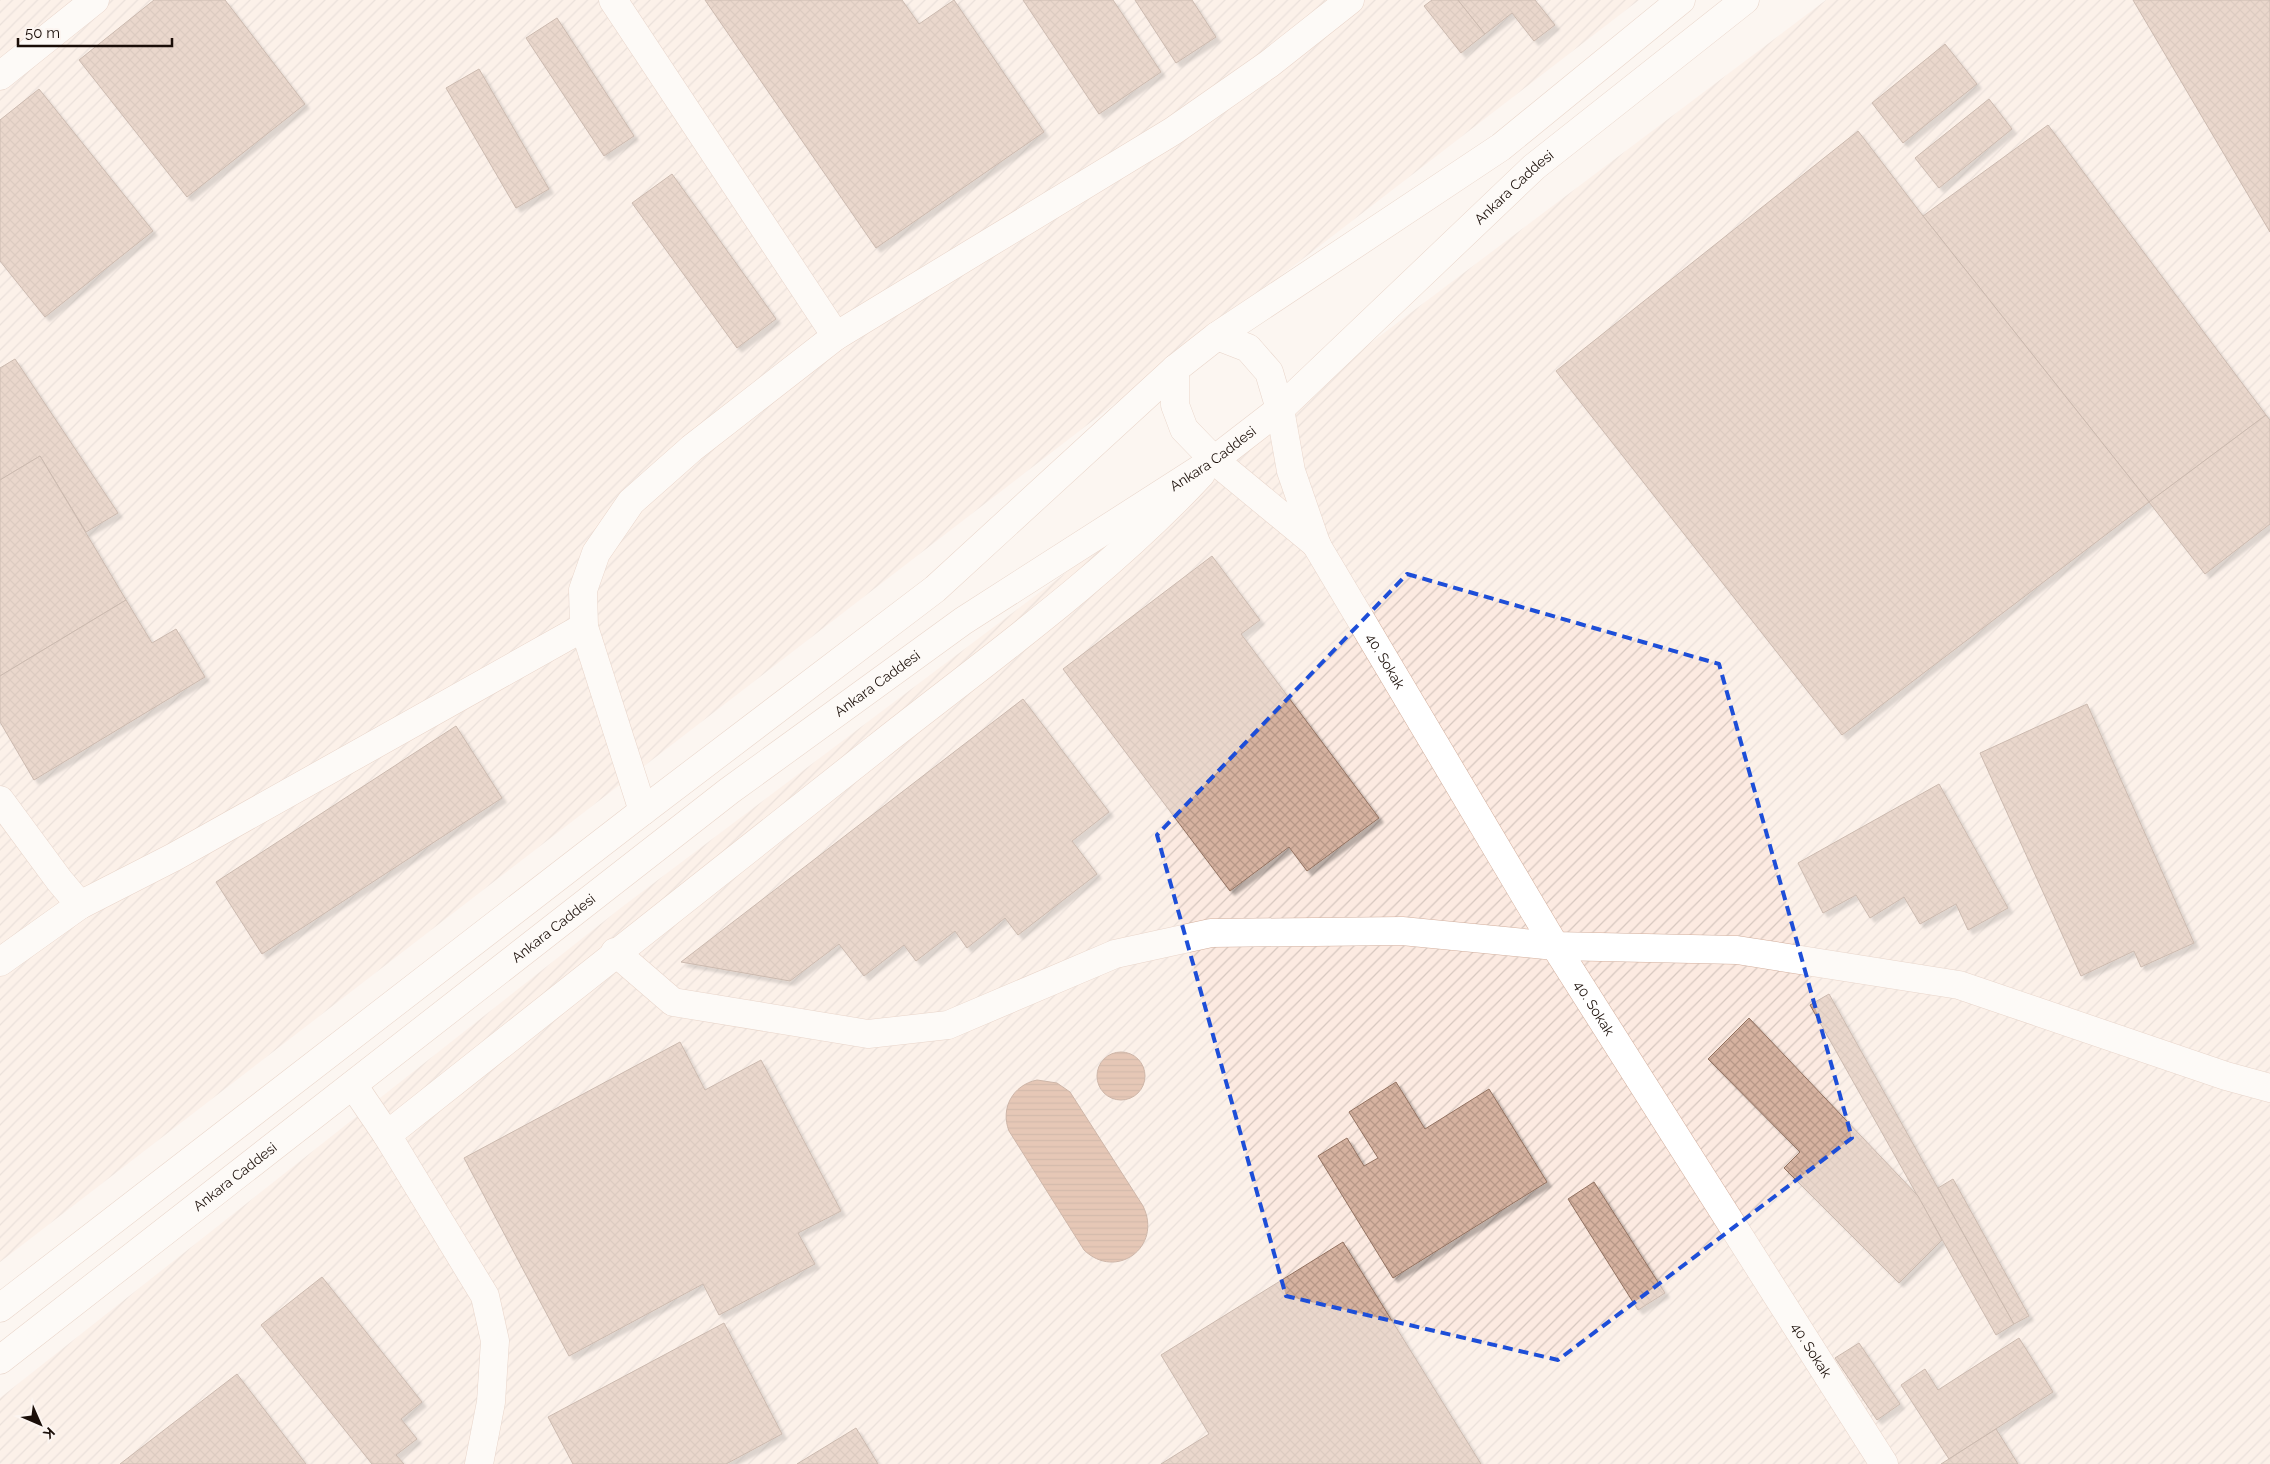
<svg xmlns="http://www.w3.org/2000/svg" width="2270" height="1464" viewBox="0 0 2270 1464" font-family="Raleway,sans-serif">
<defs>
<pattern id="industrial-furrows" width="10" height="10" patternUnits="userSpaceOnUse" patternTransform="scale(1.25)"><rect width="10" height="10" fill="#fceae1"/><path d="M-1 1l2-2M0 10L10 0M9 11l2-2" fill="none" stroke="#d7c8c0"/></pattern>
<pattern id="water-rules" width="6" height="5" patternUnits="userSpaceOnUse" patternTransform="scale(1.25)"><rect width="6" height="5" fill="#cc8f6f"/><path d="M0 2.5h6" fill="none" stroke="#a57359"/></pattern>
<pattern id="building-cross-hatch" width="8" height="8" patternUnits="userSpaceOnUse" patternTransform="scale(1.25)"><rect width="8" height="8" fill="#d6b2a0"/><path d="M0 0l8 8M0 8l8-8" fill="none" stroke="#b79888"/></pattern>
<filter id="shadow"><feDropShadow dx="4.5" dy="4.5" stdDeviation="1" flood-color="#0004"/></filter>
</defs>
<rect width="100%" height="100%" fill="#fcf5f1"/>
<g fill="url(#industrial-furrows)">
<polygon points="0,0 1639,0 0,1262"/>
<polygon points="1826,0 2270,0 2270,1464 0,1464 0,1398 622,907"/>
</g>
<g fill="url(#water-rules)" stroke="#976850">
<circle cx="1121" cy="1076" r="24"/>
<path d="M1037,1080L1057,1083L1070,1092L1143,1206C1163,1247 1116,1281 1084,1250L1009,1131C1000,1108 1013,1085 1037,1080Z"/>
</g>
<g fill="url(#building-cross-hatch)" stroke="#927261" filter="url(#shadow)">
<polygon points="154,0 225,0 305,104 187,197 79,60"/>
<polygon points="705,0 902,0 919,24 954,0 1044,132 876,248"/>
<polygon points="1023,0 1113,0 1161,72 1099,114"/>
<polygon points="1135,0 1192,0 1216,37 1176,63"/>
<polygon points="1432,0 1458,0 1485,34 1461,53 1424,6"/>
<polygon points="1458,0 1535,0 1555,25 1534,41 1512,13 1485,34"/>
<polygon points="2133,0 2270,0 2270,232"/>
<polygon points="557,18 634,136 604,156 526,38"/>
<polygon points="1945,44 1977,84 1903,143 1872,103"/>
<polygon points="479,69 549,189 516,208 446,88"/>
<polygon points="39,89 153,231 45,317 0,261 0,120"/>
<polygon points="1989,99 2012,129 1939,188 1915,158"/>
<polygon points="2048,125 2266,415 2149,502 1923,216"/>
<polygon points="1858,131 1923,216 2149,502 1842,735 1556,371"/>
<polygon points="672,174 776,319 737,348 632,203"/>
<polygon points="15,359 118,513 86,532 40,456 0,480 0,368"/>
<polygon points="2266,415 2270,420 2270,524 2205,574 2149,502"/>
<polygon points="40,456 126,600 0,676 0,480"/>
<polygon points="1212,556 1260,620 1241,634 1379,818 1307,871 1289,847 1230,891 1063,669"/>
<polygon points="126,600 152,643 176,629 205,677 34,780 0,722 0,676"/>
<polygon points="1023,699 1109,812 1072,841 1097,874 1018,935 1005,918 967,948 955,931 916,961 904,945 864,976 839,944 790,981 681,962"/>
<polygon points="2087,704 2194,943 2141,967 2134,951 2081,976 1980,753"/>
<polygon points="456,726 502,798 262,954 216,882"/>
<polygon points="1939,784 2008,908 1968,930 1956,904 1920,924 1904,897 1870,918 1856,895 1823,913 1798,863"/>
<polygon points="1829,994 2014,1324 1996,1335 1810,1005"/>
<polygon points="1749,1018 1918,1196 1942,1240 1899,1283 1784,1168 1800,1152 1708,1059"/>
<polygon points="680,1042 705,1090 761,1060 841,1211 798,1233 815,1264 719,1315 703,1284 569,1356 464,1158"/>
<polygon points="1396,1082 1425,1129 1489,1089 1547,1182 1393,1278 1318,1156 1347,1138 1364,1166 1378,1158 1349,1112"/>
<polygon points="1953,1179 2029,1316 2014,1324 1938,1188"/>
<polygon points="1594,1182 1665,1293 1638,1310 1568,1199"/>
<polygon points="1343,1242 1481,1464 1161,1464 1209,1434 1161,1355"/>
<polygon points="322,1277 422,1402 401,1419 417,1439 396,1455 404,1464 372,1464 261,1325"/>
<polygon points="724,1323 782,1434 726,1464 573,1464 548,1417"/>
<polygon points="2019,1338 2053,1392 1949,1459 1901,1385 1925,1369 1938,1390"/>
<polygon points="1859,1343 1900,1404 1877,1420 1835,1358"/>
<polygon points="237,1374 306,1464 120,1464"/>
<polygon points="856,1428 878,1464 797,1464"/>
<polygon points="1996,1429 2018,1464 1941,1464 1949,1459"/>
</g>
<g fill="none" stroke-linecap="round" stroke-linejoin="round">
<defs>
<g id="minor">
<polyline points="613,0 836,336"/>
<polyline points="0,76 95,0"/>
<path id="s1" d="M1217,336L1248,348L1269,372L1280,409L1291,471L1317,546L1555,946L1884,1464"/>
<polyline points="1175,369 1175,405 1184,429 1214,460 1317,545"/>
<polyline points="0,800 59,880 80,905"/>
<polyline points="643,811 584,627 583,590 596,553 631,502 692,448 836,336 1173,131 1269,64 1350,0"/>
<polyline points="615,952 673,1002 868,1034 948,1025 1115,954 1211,933 1402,931 1555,946 1737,950 1959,985 2226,1076 2270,1088"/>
<polyline points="0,962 80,905 174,857 584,627"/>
<polyline points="353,1085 387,1135 485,1296 495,1341 491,1402 479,1464"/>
<path d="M387,1135C549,1005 712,877 875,749C986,661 1104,578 1201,474"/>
</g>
<g id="highway">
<polyline points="0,1308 643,811 935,589 1175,369 1217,336 1501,147 1681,0"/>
<path id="s2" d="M0,1360L729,791L963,621L1214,460L1280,409L1534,167L1745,0"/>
</g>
</defs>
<use href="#minor" stroke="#d3af9d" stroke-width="29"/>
<use href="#highway" stroke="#d3af9d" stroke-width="29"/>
<use href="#minor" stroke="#fff" stroke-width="28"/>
<use href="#highway" stroke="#fff" stroke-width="28"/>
</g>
<path d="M0 0H2270V1464H0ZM1407,574L1719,664L1852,1138L1558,1360L1286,1296L1157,835Z" fill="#fcf5f1" fill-opacity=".55" fill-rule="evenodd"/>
<path fill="none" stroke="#1d4ed8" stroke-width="4" stroke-dasharray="10 6" stroke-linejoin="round" d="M1407,574L1719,664L1852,1138L1558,1360L1286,1296L1157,835Z"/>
<g text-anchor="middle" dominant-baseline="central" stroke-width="4.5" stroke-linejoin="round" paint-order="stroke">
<g font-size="14" fill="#1a0e08" stroke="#fcf5f1">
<text stroke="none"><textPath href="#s2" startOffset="1918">Ankara Caddesi</textPath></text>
<text stroke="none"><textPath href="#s2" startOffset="1512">Ankara Caddesi</textPath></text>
<text stroke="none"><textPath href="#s1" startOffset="380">40. Sokak</textPath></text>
<text stroke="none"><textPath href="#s2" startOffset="1108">Ankara Caddesi</textPath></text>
<text stroke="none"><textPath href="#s2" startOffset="702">Ankara Caddesi</textPath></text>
<text stroke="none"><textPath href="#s1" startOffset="785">40. Sokak</textPath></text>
<text stroke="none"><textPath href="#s2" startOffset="298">Ankara Caddesi</textPath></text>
<text stroke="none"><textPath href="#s1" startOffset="1190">40. Sokak</textPath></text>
</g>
</g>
<g transform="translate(40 1424) rotate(135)" stroke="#fcf5f1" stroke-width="4" paint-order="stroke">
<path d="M0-4L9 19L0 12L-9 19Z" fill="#1a0e08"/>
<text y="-8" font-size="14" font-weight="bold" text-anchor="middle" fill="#1a0e08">K</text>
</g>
<path d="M18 38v8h154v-8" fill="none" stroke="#1a0e08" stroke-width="2.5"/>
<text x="25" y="38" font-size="15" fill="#1a0e08" stroke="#fcf5f1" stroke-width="4" paint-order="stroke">50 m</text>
</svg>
